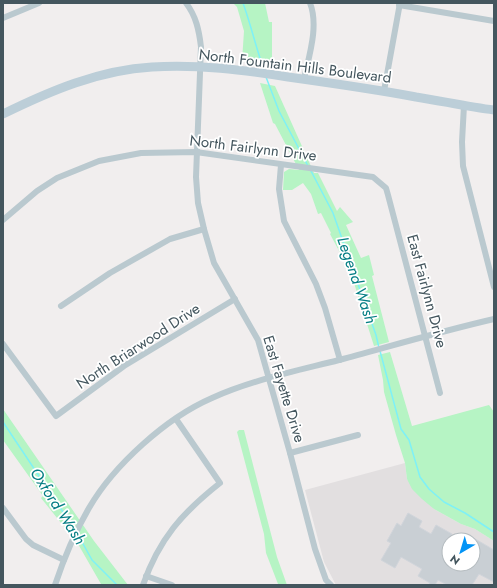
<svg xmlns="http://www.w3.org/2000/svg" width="497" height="588" viewBox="0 0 497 588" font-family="Jost,sans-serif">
<rect width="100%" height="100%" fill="#f1eeee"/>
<path fill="#e2dfe0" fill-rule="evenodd" d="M405,463L407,479L434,509L461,524L475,529L494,541V585H336L324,562L305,490ZM449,540H473V564H449Z"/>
<g fill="#b6f4c4">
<polygon points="233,3 265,3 269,22 272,22 272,66 242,61 244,31 237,7"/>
<polygon points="260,83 275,86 314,173 318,173 337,211 340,207 353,222 346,225 361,258 369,255 374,275 372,276 389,342 374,346 354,283 350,280 353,277 330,234 331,233 321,213 318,214 311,194 303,183 292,190 283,190 284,172 289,169 299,170 275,124 273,123"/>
<polygon points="390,352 412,426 489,405 494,412 494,541 475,529 461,524 434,509 422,499 412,489 407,479 405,463 396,435 384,392 383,380 378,355"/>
<polygon points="3,409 94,541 128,585 101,584 78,544 41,498 43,496 3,440"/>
<polygon points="239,430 244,430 277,557 287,585 279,585 278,584 266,553 264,534 237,432"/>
</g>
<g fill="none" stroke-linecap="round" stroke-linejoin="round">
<g stroke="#7ef1f7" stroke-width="1.5">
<path d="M243,3C251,25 256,48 264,70"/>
<polyline points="266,77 279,111 308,166"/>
<polyline points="311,171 333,213 376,335 379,348"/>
<polyline points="380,351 401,429 409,440 420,477 429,489 444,502 465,513 494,532"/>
<polyline points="3,422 75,530"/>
<polyline points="77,533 92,560 117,585"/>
</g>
</g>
<polygon fill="#c9cfd4" stroke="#d1d5db" points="408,513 422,521 419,527 431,534 436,525 452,534 447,543 449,544 449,564 473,564 473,540 461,540 465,533 494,550 494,582 479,574 472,585 447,585 438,580 435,585 429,585 430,583 418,576 422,569 401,557 395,568 381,560 391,543 387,541 397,523 401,526"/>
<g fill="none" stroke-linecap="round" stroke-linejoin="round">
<g stroke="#bac9cf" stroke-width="6">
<path d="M186,3C196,16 199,30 201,47L196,177L198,203L204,229L214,263L258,340L290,453L315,549L326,580L331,585"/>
<polyline points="399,5 494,21"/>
<polyline points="3,18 39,3"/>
<path d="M304,79C309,56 319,26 310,3"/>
<polyline points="384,91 400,3"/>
<polyline points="464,105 462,142 463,166 494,287"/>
<polyline points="281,165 279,189 284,221 316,284 325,308 340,360"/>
<polyline points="3,220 37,191 57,178 99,161 141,153 196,152 373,177 386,188 388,195 440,393"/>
<polyline points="61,306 110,273 170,239 204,229"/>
<polyline points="3,344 56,416 124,366 235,299"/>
<polyline points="290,453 358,435"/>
<polyline points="3,508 26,539 33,545 64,560"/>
<polyline points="146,576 172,585"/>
<path d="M55,585C64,558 75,532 89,508C114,465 166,418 212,398C252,380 296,371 339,360C391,346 442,331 494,319"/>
<path d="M143,585C159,539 182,513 220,483L176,419"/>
</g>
<path stroke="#bcced8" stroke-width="9" d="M3,114C50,91 99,70 152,67C198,64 243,70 288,77C331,83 374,89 416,97C442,101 468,107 494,110"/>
</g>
<g text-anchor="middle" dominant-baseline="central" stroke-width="3.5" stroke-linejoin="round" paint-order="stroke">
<g font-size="15" fill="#44565e" stroke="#fff">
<text transform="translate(295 66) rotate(7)">North Fountain Hills Boulevard</text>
<text transform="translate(253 148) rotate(7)">North Fairlynn Drive</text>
<text transform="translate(427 291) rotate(75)">East Fairlynn Drive</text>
<text transform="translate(138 346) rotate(-33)">North Briarwood Drive</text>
<text transform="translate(284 389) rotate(73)">East Fayette Drive</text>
</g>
<g font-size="16" font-style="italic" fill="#057e84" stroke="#fff">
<text transform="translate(357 280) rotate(71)">Legend Wash</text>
<text transform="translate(58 506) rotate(57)">Oxford Wash</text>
</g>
</g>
<rect width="497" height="588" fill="none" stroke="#44565e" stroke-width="8"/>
<g transform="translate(461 552) rotate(218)"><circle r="19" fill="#ffffff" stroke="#b4bbbf"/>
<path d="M0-3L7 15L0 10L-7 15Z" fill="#0394f6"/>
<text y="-6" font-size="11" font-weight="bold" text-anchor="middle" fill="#44565e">N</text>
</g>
</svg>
